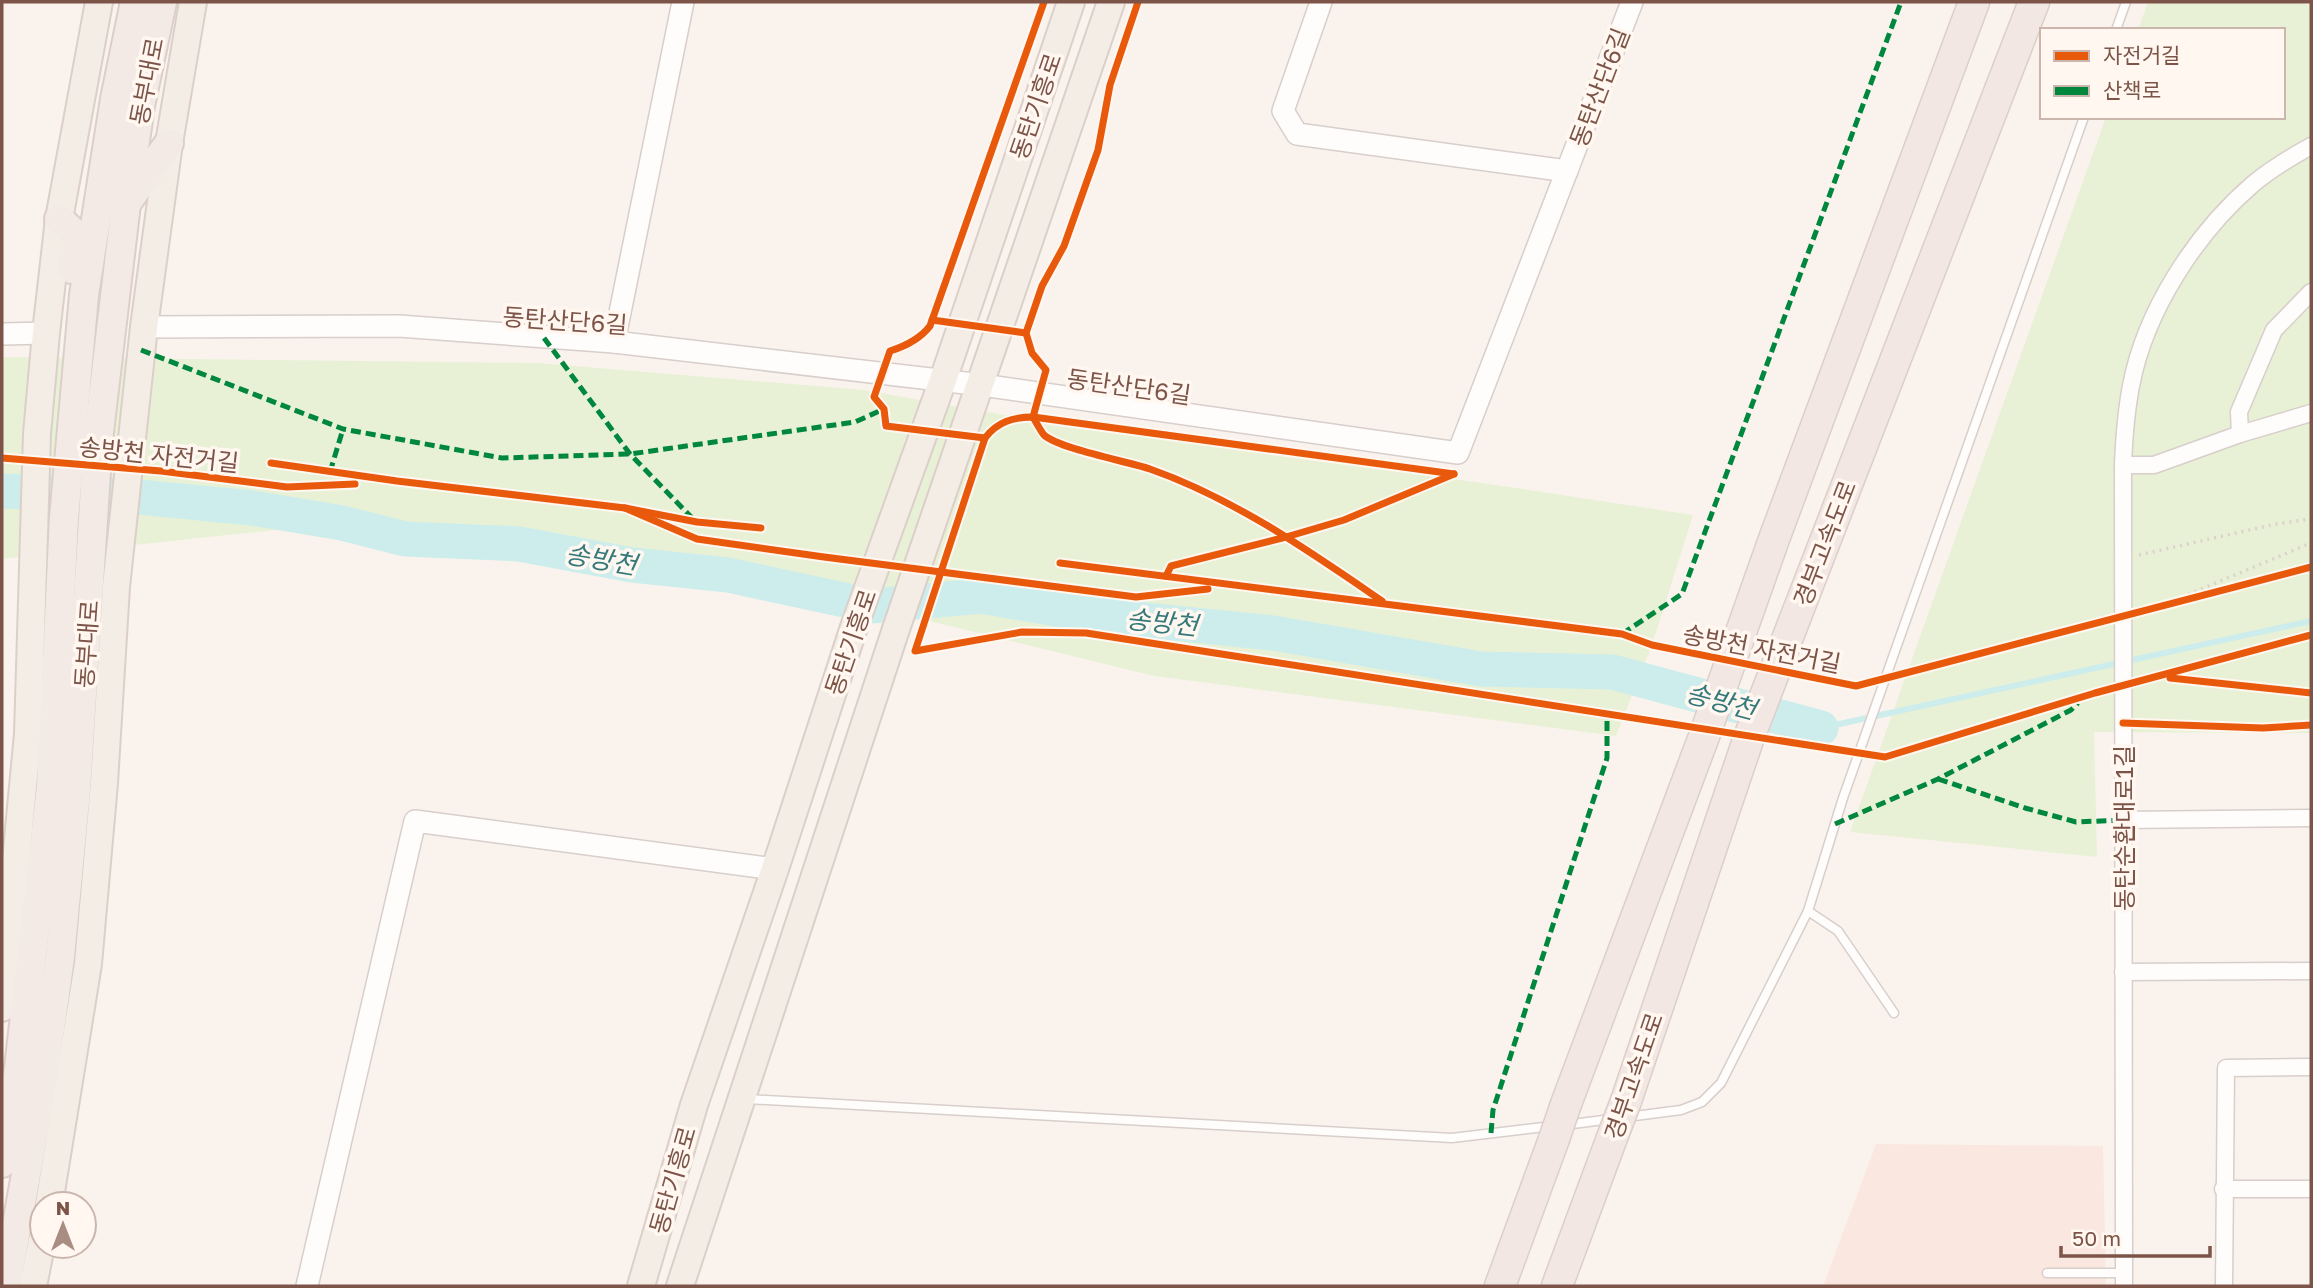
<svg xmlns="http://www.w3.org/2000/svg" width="2313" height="1288" viewBox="0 0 2313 1288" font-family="'Golos Text','Noto Sans KR',sans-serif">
<rect width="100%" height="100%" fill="#faf3ed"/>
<polygon fill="#fae7e0" points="1876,1144 2103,1146 2106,1286 1823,1286"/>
<g fill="#e8f1d6">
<polygon points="2148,2 2294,2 2311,5 2311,733 2094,732 2097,857 1850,832 2106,117 2283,117 2283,30 2138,30"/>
<polygon points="2,357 538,363 864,390 1044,422 1489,484 1693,515 1652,645 1616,736 1154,676 836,598 342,523 2,559"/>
</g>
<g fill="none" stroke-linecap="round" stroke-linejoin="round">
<polyline stroke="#ccedec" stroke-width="6" points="1821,728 2311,621"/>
<polyline stroke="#ccedec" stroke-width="35" points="2,491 139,497 252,508 342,523 405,539 519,544 632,565 728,575 872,606 981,596 1085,614 1273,633 1481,669 1612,672 1821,728"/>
<defs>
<g id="service">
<polyline points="2116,30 2126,2"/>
<polyline points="1808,911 1843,798 2084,117"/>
<polyline points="747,1099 1452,1138 1552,1126"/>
<polyline points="1627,1117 1681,1110 1702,1102 1721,1083 1808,911 1838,931 1894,1013"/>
<polyline points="1565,1125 1611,1119"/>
<polyline points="2047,1273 2124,1273"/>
</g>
<g id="minor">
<polyline points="2240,434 2239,412 2274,330 2311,292"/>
<polyline points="2123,465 2154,465 2240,434 2311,413"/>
<polyline points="2123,820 2311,818"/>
<polyline points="2123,972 2311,971"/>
<polyline points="2223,1189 2311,1189"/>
<path d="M2124,1286L2123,465C2124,439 2126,412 2131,386C2145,311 2196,233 2253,184C2271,169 2291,157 2311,146"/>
<polyline points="2224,1286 2226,1068 2311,1067"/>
</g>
<g id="tertiary">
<polyline points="1321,2 1283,111 1297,134 1567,171"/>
<polyline points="144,327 399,326 614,342 982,385 1458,453 1632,2"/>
<polyline points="2,334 46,333"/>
<polyline points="614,342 683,2"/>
<polyline points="307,1286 415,821 775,869"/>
</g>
<g id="primary">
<polyline points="2,1008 28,734 37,434 46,333 59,219 99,2"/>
<polyline points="49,1204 88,964 104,783 116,587 144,327 169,143 193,2"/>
<polyline points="33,1286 42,1241"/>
<polyline points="641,1286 694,1105 775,869 854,627 943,380 1071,2"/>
<polyline points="680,1286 895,632 1111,2"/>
</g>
<g id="trunk">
<polyline points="128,201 169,143"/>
<polyline points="59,219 76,235 72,269"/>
<polyline points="2,1163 19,1068 51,787 64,518 84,295 115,99 135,2"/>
<polyline points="6,1286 43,1079 60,957 76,790 98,440 126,204 140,106 162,2"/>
</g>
<g id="motorway">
<polyline points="1626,1101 1748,740 2034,2"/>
<polyline points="1566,1104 1706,731 1774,539 1974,2"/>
<polyline points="1500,1286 1554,1139"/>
<polyline points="1557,1286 1613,1135"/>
</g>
</defs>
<use href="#service" stroke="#d8ceca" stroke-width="11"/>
<use href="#minor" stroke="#d8ceca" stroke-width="19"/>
<use href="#tertiary" stroke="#d8ceca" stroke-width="24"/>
<use href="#primary" stroke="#dccfca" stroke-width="30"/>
<use href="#trunk" stroke="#dccfca" stroke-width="32"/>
<use href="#motorway" stroke="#dccfca" stroke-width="33"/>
<g stroke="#ddd1cd" stroke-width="3.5" stroke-dasharray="2 5" stroke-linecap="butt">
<polyline points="2139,555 2276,524 2311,519"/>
<polyline points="2156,608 2311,543"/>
</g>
<use href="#service" stroke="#fefdfc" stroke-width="8"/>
<use href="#minor" stroke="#fefdfc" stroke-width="16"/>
<use href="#tertiary" stroke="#fefdfc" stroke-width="21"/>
<use href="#primary" stroke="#f3ede6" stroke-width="26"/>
<use href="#trunk" stroke="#f3eae5" stroke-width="28"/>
<use href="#motorway" stroke="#f3e7e4" stroke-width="30"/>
<defs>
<g id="motorway-bridge">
<polyline points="1613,1135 1626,1101"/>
<polyline points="1554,1139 1566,1104"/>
</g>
</defs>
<use href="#motorway-bridge" stroke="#dccfca" stroke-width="33" stroke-linecap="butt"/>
<use href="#motorway-bridge" stroke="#f3e7e4" stroke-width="30"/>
<g stroke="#00873e" stroke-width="5" stroke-dasharray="10 5" stroke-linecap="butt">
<polyline points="544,338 630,454 694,520"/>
<polyline points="141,350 343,429 502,458 630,454 855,422 884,409"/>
<polyline points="330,472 343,429"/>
<polyline points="1622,634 1682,594 1901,2"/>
<polyline points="1938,779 2025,808 2076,822 2123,820"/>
<polyline points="1835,824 1938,779 2071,710 2078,703"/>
<polyline points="1491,1133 1493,1110 1607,758 1607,714"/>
</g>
<defs>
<g id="cycleway">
<path d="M1138,2L1110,85L1098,150L1064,246L1042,286L1026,333L1032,353L1046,370L1033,417C1036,422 1040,430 1044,435C1060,449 1126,461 1150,469C1235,499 1309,551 1382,601"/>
<polyline points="932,320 1026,333"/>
<path d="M985,438L886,426L884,409L874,397L890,351C906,346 920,339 930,326L1044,2"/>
<polyline points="2,458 161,471 287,487 355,484"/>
<polyline points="271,463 397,481 625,508 697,522 761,528"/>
<path d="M1454,474L1033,417C1013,417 997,422 985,438L915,651L1022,632L1086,633L1885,757L2095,693L2311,635"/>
<polyline points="625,508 697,539 824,557 1136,597 1208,589"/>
<polyline points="1060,563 1622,634 1652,645 1856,686 2311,567"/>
<polyline points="1166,576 1171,566 1286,537 1344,520 1454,474"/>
<polyline points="2170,678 2311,693"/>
<polyline points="2123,723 2263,728 2311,725"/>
</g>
</defs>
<use href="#cycleway" stroke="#fff7f0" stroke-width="11"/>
<use href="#cycleway" stroke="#e8590c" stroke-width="7"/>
</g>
<g text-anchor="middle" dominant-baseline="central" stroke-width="7" stroke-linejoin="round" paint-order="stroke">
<g font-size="24" fill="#7d5448" stroke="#fff7f0">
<text transform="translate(146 81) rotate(-79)">동부대로</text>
<text transform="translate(1599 87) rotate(-69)">동탄산단6길</text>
<text transform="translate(1035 106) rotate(-71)">동탄기흥로</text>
<text transform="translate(565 320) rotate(4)">동탄산단6길</text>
<text transform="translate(1129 386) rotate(8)">동탄산단6길</text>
<text transform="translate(159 454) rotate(6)">송방천 자전거길</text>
<text transform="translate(1824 543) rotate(-69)">경부고속도로</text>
<text transform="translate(850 642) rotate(-71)">동탄기흥로</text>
<text transform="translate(86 644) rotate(-86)">동부대로</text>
<text transform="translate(1762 648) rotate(11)">송방천 자전거길</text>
<text transform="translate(2123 828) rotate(-90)">동탄순환대로1길</text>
<text transform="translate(1633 1076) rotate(-71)">경부고속도로</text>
<text transform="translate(672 1180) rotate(-74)">동탄기흥로</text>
</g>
<g font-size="26" font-style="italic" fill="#36797b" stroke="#fff7f0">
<text transform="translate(601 559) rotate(10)">송방천</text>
<text transform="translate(1162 622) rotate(6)">송방천</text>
<text transform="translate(1721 701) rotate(15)">송방천</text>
</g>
</g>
<rect width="2313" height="1288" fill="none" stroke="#7d5448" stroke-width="7"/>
<rect x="2040" y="28" width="245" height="91" fill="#fff7f0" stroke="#cbb6ad" stroke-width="2"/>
<rect x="2054" y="51" width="35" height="10" fill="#e8590c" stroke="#cbb6ad" stroke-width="2"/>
<text x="2103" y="63" font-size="21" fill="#7d5448">자전거길</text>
<rect x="2054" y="86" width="35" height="10" fill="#00873e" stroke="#cbb6ad" stroke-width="2"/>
<text x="2103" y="98" font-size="21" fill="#7d5448">산책로</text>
<g transform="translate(63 1225)"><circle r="33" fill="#fff7f0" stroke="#cbb6ad" stroke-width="2"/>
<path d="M0-5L12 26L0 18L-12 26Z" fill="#a98c82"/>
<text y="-10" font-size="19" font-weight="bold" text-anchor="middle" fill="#7d5448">N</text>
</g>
<path d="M2061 1246v10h149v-10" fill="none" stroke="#7d5448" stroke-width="3.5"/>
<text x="2072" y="1246" font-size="21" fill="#7d5448" stroke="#fff7f0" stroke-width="5" paint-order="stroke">50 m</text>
</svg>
